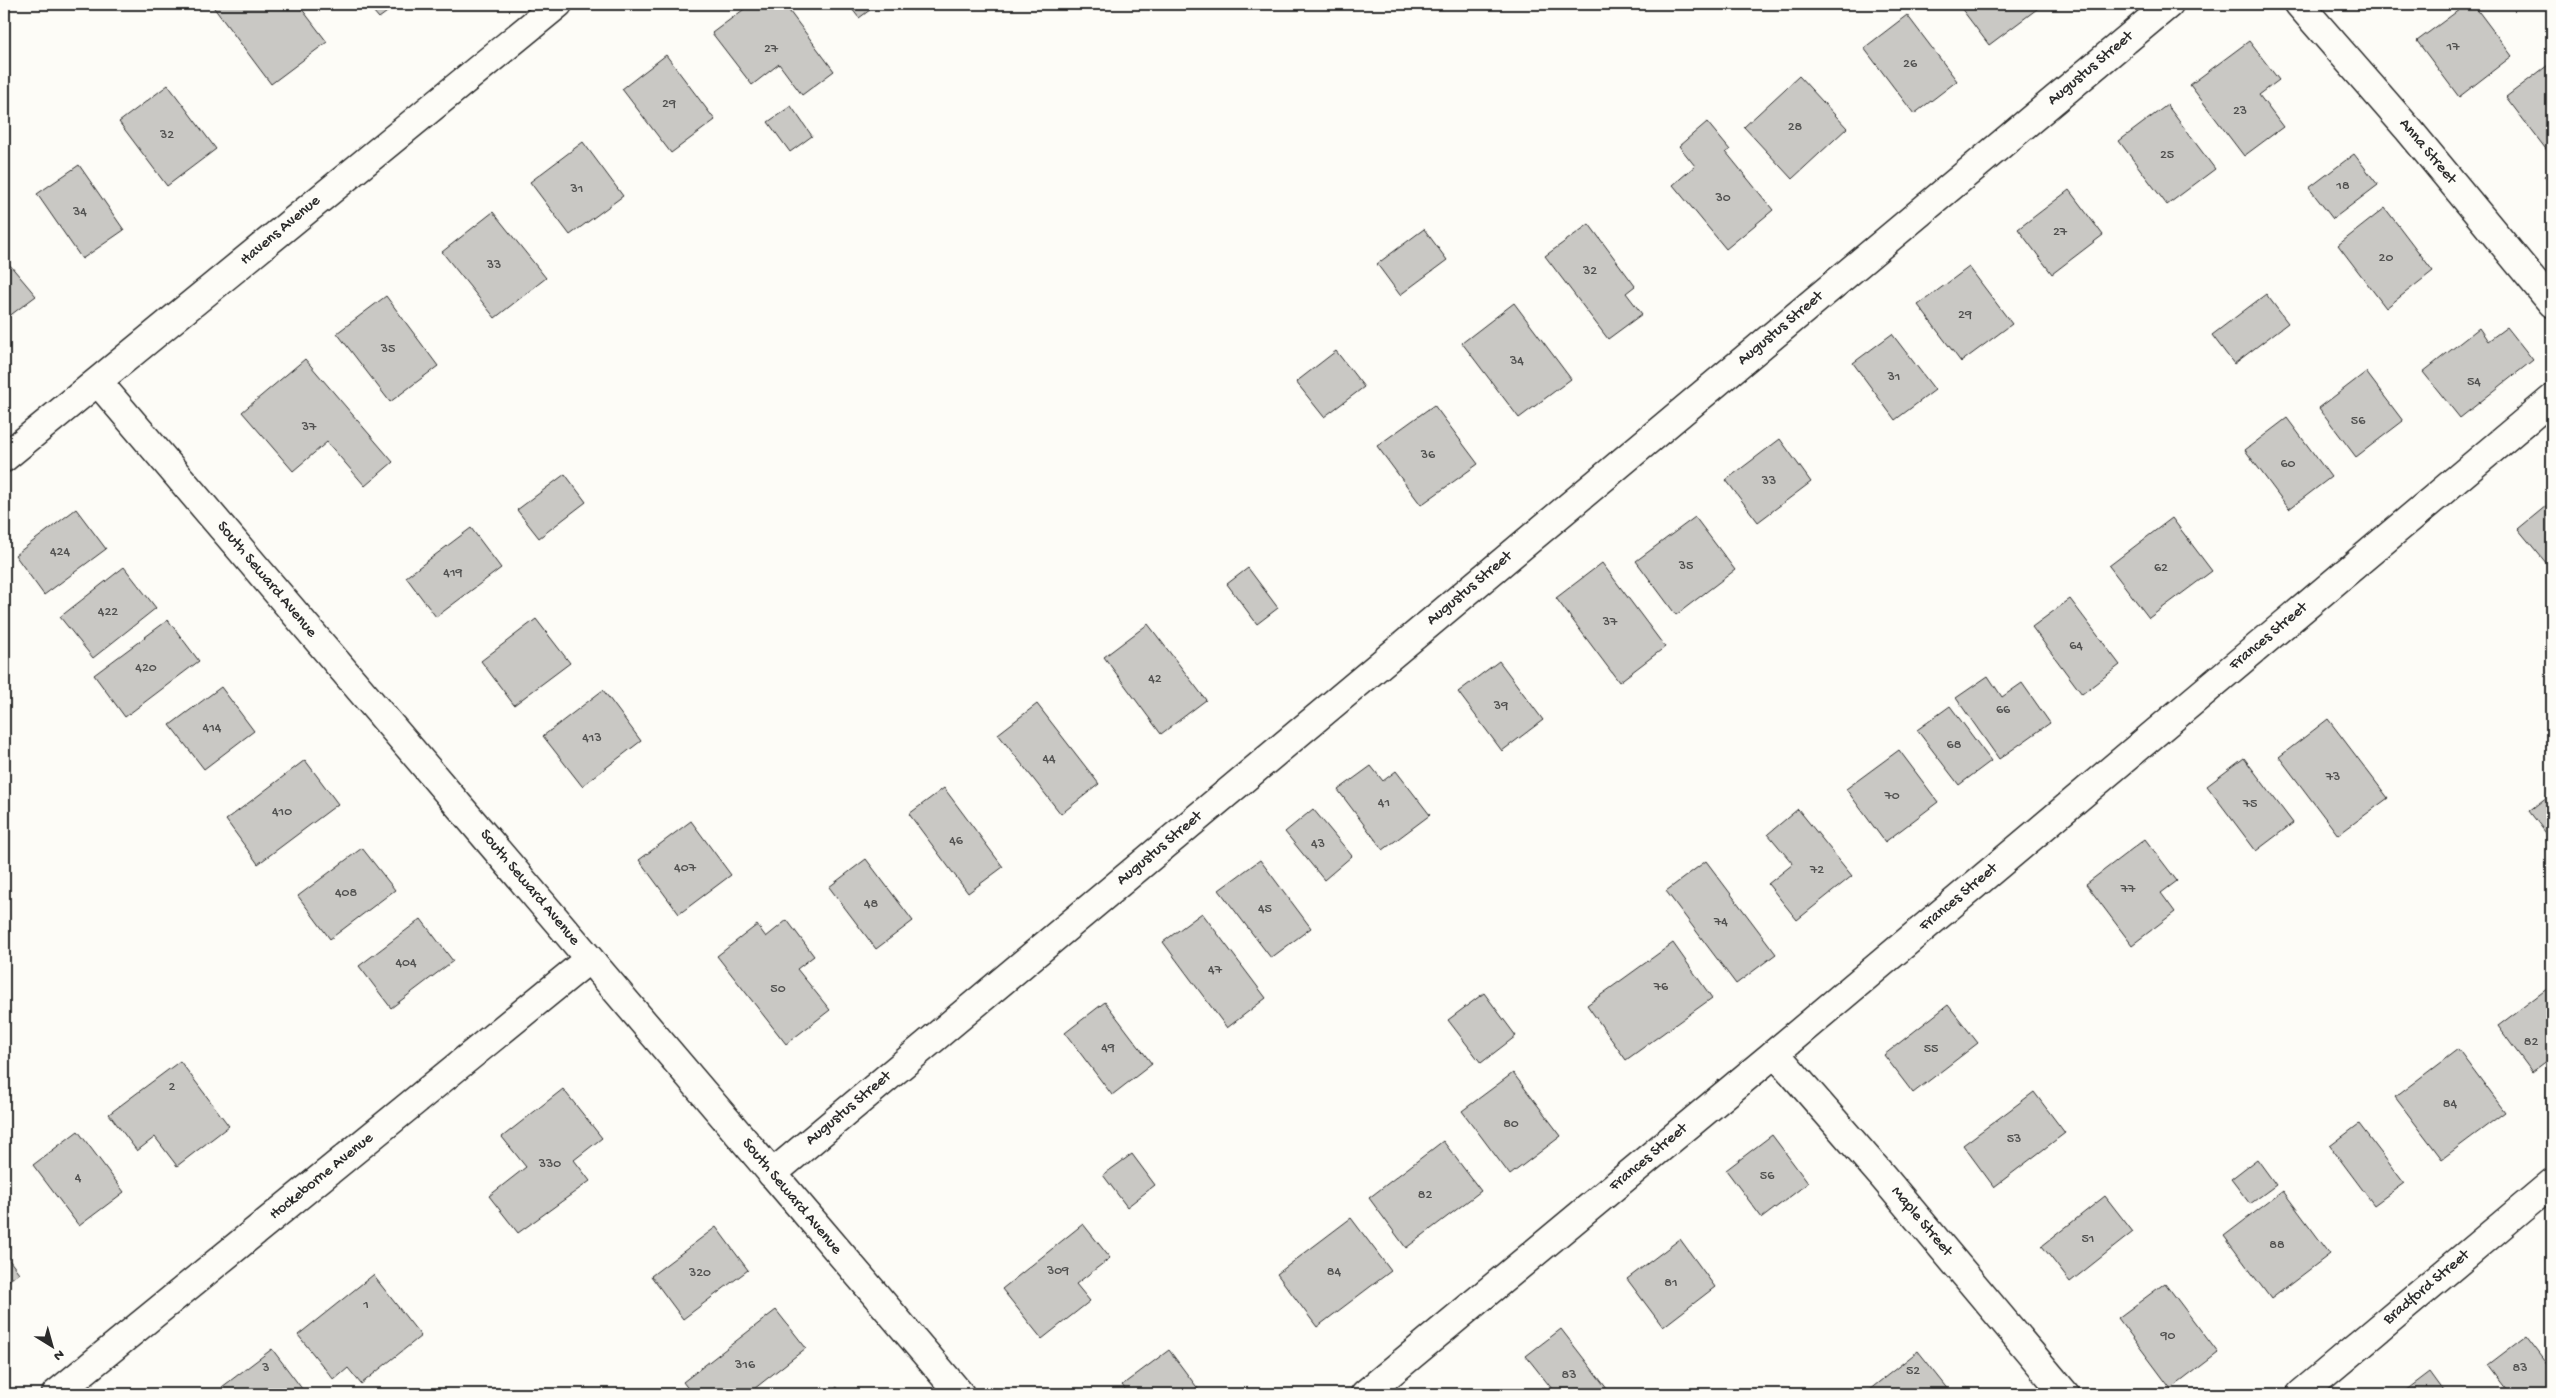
<svg xmlns="http://www.w3.org/2000/svg" width="2556" height="1398" viewBox="0 0 2556 1398" font-family="'Gochi Hand',sans-serif">
<rect width="100%" height="100%" fill="#fdfcf7"/>
<filter id="ink" filterUnits="userSpaceOnUse"><feTurbulence type="fractalNoise" baseFrequency=".02" numOctaves="2"/><feDisplacementMap in="SourceGraphic" scale="10" xChannelSelector="R" yChannelSelector="G"/><feConvolveMatrix kernelMatrix="1 2 1 2 8 2 1 2 1" color-interpolation-filters="sRGB"/></filter>
<g filter="url(#ink)">
<g fill="#c9c8c4" stroke="#2b2b2b">
<polygon points="211,4 298,4 327,42 271,84"/>
<polygon points="367,4 398,4 379,18"/>
<polygon points="751,4 784,4 834,71 802,95 779,64 752,85 712,33"/>
<polygon points="848,4 878,4 859,18"/>
<polygon points="1958,4 2039,4 2041,6 1989,45"/>
<polygon points="2467,4 2473,4 2512,56 2459,97 2417,41"/>
<polygon points="1907,15 1957,81 1914,114 1864,48"/>
<polygon points="2249,41 2279,80 2259,95 2283,127 2244,156 2190,85"/>
<polygon points="666,55 715,120 671,153 622,89"/>
<polygon points="2552,62 2552,157 2506,97"/>
<polygon points="1799,76 1847,128 1792,179 1744,127"/>
<polygon points="168,85 216,149 167,186 119,122"/>
<polygon points="2167,105 2215,169 2167,205 2119,141"/>
<polygon points="791,106 812,136 790,152 768,122"/>
<polygon points="1707,122 1730,150 1726,152 1773,210 1726,249 1673,185 1695,166 1679,146"/>
<polygon points="583,142 623,196 570,235 530,182"/>
<polygon points="2354,154 2378,185 2333,219 2309,188"/>
<polygon points="79,165 124,230 82,259 37,194"/>
<polygon points="2552,170 2552,188 2544,176"/>
<polygon points="2069,190 2103,235 2052,274 2018,229"/>
<polygon points="2385,208 2433,271 2386,308 2338,245"/>
<polygon points="493,212 546,278 495,318 442,252"/>
<polygon points="1589,224 1635,286 1626,293 1642,314 1608,339 1545,256"/>
<polygon points="1424,229 1447,260 1400,295 1377,264"/>
<polygon points="4,258 36,296 4,320"/>
<polygon points="1969,267 2012,324 1961,362 1918,305"/>
<polygon points="2266,294 2288,323 2234,364 2212,335"/>
<polygon points="386,296 438,366 390,402 337,333"/>
<polygon points="1514,303 1571,379 1519,418 1462,343"/>
<polygon points="2507,327 2533,360 2460,418 2423,372 2479,328 2488,341"/>
<polygon points="1892,334 1935,390 1895,420 1853,363"/>
<polygon points="1336,351 1364,387 1324,417 1296,382"/>
<polygon points="305,359 393,462 365,486 327,442 293,471 242,412"/>
<polygon points="2366,372 2403,421 2356,457 2319,408"/>
<polygon points="1434,405 1478,464 1421,505 1377,446"/>
<polygon points="2287,418 2331,477 2289,509 2245,450"/>
<polygon points="1780,439 1811,482 1758,522 1726,480"/>
<polygon points="565,474 586,502 539,538 517,510"/>
<polygon points="2552,501 2552,570 2518,529"/>
<polygon points="76,509 106,549 44,595 15,555"/>
<polygon points="1695,517 1735,570 1676,615 1636,561"/>
<polygon points="2172,518 2212,571 2149,618 2109,566"/>
<polygon points="471,528 501,568 436,617 406,577"/>
<polygon points="1602,563 1665,647 1619,682 1556,598"/>
<polygon points="124,567 156,608 93,658 60,617"/>
<polygon points="1248,568 1278,608 1257,624 1227,584"/>
<polygon points="2070,599 2120,665 2082,694 2032,627"/>
<polygon points="536,619 570,663 514,705 481,661"/>
<polygon points="168,620 199,661 125,717 94,675"/>
<polygon points="1148,624 1206,700 1161,734 1104,657"/>
<polygon points="1499,661 1543,720 1502,751 1458,692"/>
<polygon points="1988,676 2002,697 2022,683 2050,723 1999,759 1956,698"/>
<polygon points="221,687 254,731 204,769 170,725"/>
<polygon points="603,690 641,741 582,786 543,736"/>
<polygon points="1037,704 1099,784 1061,814 998,734"/>
<polygon points="1950,706 1991,761 1959,785 1917,730"/>
<polygon points="2328,719 2388,798 2338,835 2279,757"/>
<polygon points="1899,750 1938,802 1885,842 1846,789"/>
<polygon points="2244,758 2293,823 2256,851 2207,786"/>
<polygon points="305,760 338,804 258,864 226,820"/>
<polygon points="1371,766 1383,781 1396,771 1430,815 1383,850 1338,790"/>
<polygon points="944,788 1003,867 968,893 909,814"/>
<polygon points="2552,793 2552,841 2529,811"/>
<polygon points="1313,809 1352,856 1324,880 1285,832"/>
<polygon points="1798,809 1852,876 1797,920 1768,884 1793,864 1768,834"/>
<polygon points="691,821 731,875 679,914 639,860"/>
<polygon points="2145,839 2177,881 2161,893 2175,912 2132,945 2086,884"/>
<polygon points="362,848 395,890 330,939 298,896"/>
<polygon points="866,859 913,921 876,949 829,887"/>
<polygon points="1260,860 1311,928 1271,958 1219,890"/>
<polygon points="1706,861 1776,954 1736,984 1666,891"/>
<polygon points="1202,913 1266,998 1227,1028 1163,942"/>
<polygon points="421,919 453,961 391,1008 359,966"/>
<polygon points="787,920 814,956 797,969 830,1010 786,1044 717,956 757,925 766,937"/>
<polygon points="1673,943 1712,998 1626,1060 1587,1005"/>
<polygon points="2552,985 2552,1057 2532,1072 2498,1026"/>
<polygon points="1484,993 1516,1036 1481,1063 1448,1020"/>
<polygon points="1105,1002 1152,1064 1112,1095 1065,1033"/>
<polygon points="1948,1005 1978,1043 1913,1093 1884,1055"/>
<polygon points="2458,1049 2505,1112 2442,1159 2395,1097"/>
<polygon points="180,1061 229,1126 177,1166 155,1137 137,1151 109,1114"/>
<polygon points="1513,1073 1561,1136 1510,1175 1462,1111"/>
<polygon points="563,1089 602,1138 574,1160 590,1181 518,1233 489,1196 526,1167 502,1137"/>
<polygon points="2034,1092 2065,1133 1994,1187 1963,1145"/>
<polygon points="2359,1124 2404,1183 2374,1205 2330,1146"/>
<polygon points="78,1131 124,1192 79,1226 33,1165"/>
<polygon points="1772,1135 1808,1183 1762,1218 1726,1170"/>
<polygon points="1443,1141 1481,1191 1406,1248 1369,1198"/>
<polygon points="1132,1154 1155,1185 1127,1207 1103,1175"/>
<polygon points="2257,1159 2276,1185 2250,1204 2231,1179"/>
<polygon points="2283,1191 2330,1254 2271,1299 2224,1236"/>
<polygon points="2105,1196 2133,1232 2070,1282 2042,1246"/>
<polygon points="1351,1218 1391,1271 1317,1327 1277,1274"/>
<polygon points="1083,1224 1110,1258 1076,1284 1090,1301 1042,1339 1002,1289"/>
<polygon points="716,1227 748,1270 683,1319 651,1276"/>
<polygon points="1680,1239 1715,1287 1663,1327 1627,1279"/>
<polygon points="4,1253 19,1273 4,1284"/>
<polygon points="373,1275 421,1336 361,1384 348,1368 334,1380 298,1335"/>
<polygon points="2165,1283 2218,1353 2171,1389 2118,1318"/>
<polygon points="776,1310 806,1348 754,1389 758,1394 692,1394 683,1382"/>
<polygon points="1561,1329 1611,1394 1556,1394 1526,1356"/>
<polygon points="2526,1336 2552,1370 2552,1394 2510,1394 2488,1365"/>
<polygon points="272,1349 306,1394 228,1394 222,1387"/>
<polygon points="1169,1350 1202,1394 1129,1394 1122,1385"/>
<polygon points="1918,1351 1950,1391 1947,1394 1864,1394"/>
<polygon points="2430,1372 2446,1394 2401,1394"/>
<polygon points="837,1387 842,1394 828,1394"/>
</g>
<g fill="none" stroke-linecap="round" stroke-linejoin="round">
<defs>
<g id="street">
<polyline points="2299,4 2409,130 2552,303"/>
<polyline points="98,382 960,1394"/>
<polyline points="4,458 558,4"/>
<polyline points="1775,1053 1884,1178 2065,1394"/>
<polyline points="772,1174 2169,4"/>
<polyline points="56,1394 589,959"/>
<polyline points="1365,1394 1775,1053 2552,399"/>
<polyline points="2301,1394 2552,1183"/>
</g>
</defs>
<use href="#street" stroke="#2b2b2b" stroke-width="31"/>
<use href="#street" stroke="#fdfcf7" stroke-width="28"/>
</g>
</g>
<g text-anchor="middle" dominant-baseline="central" stroke-width="4" stroke-linejoin="round" paint-order="stroke">
<g font-size="14" fill="#525251">
<text x="2453" y="47">17</text>
<text x="771" y="49">27</text>
<text x="1910" y="64">26</text>
<text x="669" y="104">29</text>
<text x="2240" y="111">23</text>
<text x="1795" y="127">28</text>
<text x="167" y="135">32</text>
<text x="2167" y="155">25</text>
<text x="2343" y="186">18</text>
<text x="577" y="189">31</text>
<text x="1723" y="198">30</text>
<text x="80" y="212">34</text>
<text x="2060" y="232">27</text>
<text x="2386" y="258">20</text>
<text x="494" y="265">33</text>
<text x="1590" y="271">32</text>
<text x="1965" y="315">29</text>
<text x="388" y="349">35</text>
<text x="1517" y="361">34</text>
<text x="1894" y="377">31</text>
<text x="2474" y="382">54</text>
<text x="2358" y="421">56</text>
<text x="309" y="427">37</text>
<text x="1428" y="455">36</text>
<text x="2288" y="464">60</text>
<text x="1769" y="481">33</text>
<text x="60" y="552">424</text>
<text x="1686" y="566">35</text>
<text x="2161" y="568">62</text>
<text x="453" y="573">419</text>
<text x="108" y="612">422</text>
<text x="1610" y="622">37</text>
<text x="2076" y="646">64</text>
<text x="146" y="668">420</text>
<text x="1155" y="679">42</text>
<text x="1501" y="706">39</text>
<text x="2003" y="710">66</text>
<text x="212" y="728">414</text>
<text x="592" y="738">413</text>
<text x="1954" y="745">68</text>
<text x="1049" y="759">44</text>
<text x="2333" y="777">73</text>
<text x="1892" y="796">70</text>
<text x="1384" y="803">41</text>
<text x="2250" y="804">75</text>
<text x="282" y="812">410</text>
<text x="956" y="841">46</text>
<text x="1318" y="844">43</text>
<text x="685" y="868">407</text>
<text x="1817" y="870">72</text>
<text x="2128" y="889">77</text>
<text x="346" y="893">408</text>
<text x="871" y="904">48</text>
<text x="1265" y="909">45</text>
<text x="1721" y="922">74</text>
<text x="406" y="963">404</text>
<text x="1215" y="970">47</text>
<text x="1661" y="987">76</text>
<text x="778" y="989">50</text>
<text x="2531" y="1042">82</text>
<text x="1108" y="1048">49</text>
<text x="1931" y="1049">55</text>
<text x="172" y="1087">2</text>
<text x="2450" y="1104">84</text>
<text x="1511" y="1124">80</text>
<text x="2014" y="1139">53</text>
<text x="550" y="1164">330</text>
<text x="1767" y="1176">56</text>
<text x="78" y="1178">4</text>
<text x="1425" y="1195">82</text>
<text x="2088" y="1239">51</text>
<text x="2277" y="1245">88</text>
<text x="1058" y="1271">309</text>
<text x="1334" y="1272">84</text>
<text x="700" y="1273">320</text>
<text x="1671" y="1283">81</text>
<text x="366" y="1305">1</text>
<text x="2168" y="1336">90</text>
<text x="745" y="1365">316</text>
<text x="266" y="1368">3</text>
<text x="2520" y="1368">83</text>
<text x="1913" y="1371">52</text>
<text x="1569" y="1375">83</text>
</g>
<g font-size="16" fill="#2b2b2b" stroke="#fdfcf7">
<text transform="translate(2091 69) rotate(-40)">Augustus Street</text>
<text transform="translate(2427 152) rotate(50)">Anna Street</text>
<text transform="translate(281 231) rotate(-40)">Havens Avenue</text>
<text transform="translate(1781 329) rotate(-40)">Augustus Street</text>
<text transform="translate(266 580) rotate(50)">South Seward Avenue</text>
<text transform="translate(1470 589) rotate(-40)">Augustus Street</text>
<text transform="translate(2269 637) rotate(-40)">Frances Street</text>
<text transform="translate(1160 849) rotate(-40)">Augustus Street</text>
<text transform="translate(529 888) rotate(50)">South Seward Avenue</text>
<text transform="translate(1959 898) rotate(-40)">Frances Street</text>
<text transform="translate(849 1109) rotate(-40)">Augustus Street</text>
<text transform="translate(1649 1158) rotate(-40)">Frances Street</text>
<text transform="translate(322 1177) rotate(-39)">Hockeborne Avenue</text>
<text transform="translate(791 1197) rotate(50)">South Seward Avenue</text>
<text transform="translate(1921 1222) rotate(50)">Maple Street</text>
<text transform="translate(2427 1288) rotate(-40)">Bradford Street</text>
</g>
</g>
<rect width="2556" height="1398" fill="none" stroke="#fdfcf7" stroke-width="20"/>
<rect x="10" y="10" width="2536" height="1378" fill="none" stroke="#2b2b2b" stroke-width="2" filter="url(#ink)"/>
<g transform="translate(52 1346) rotate(143)" stroke="#fdfcf7" stroke-width="4" paint-order="stroke">
<path d="M0-4L9 19L0 12L-9 19Z" fill="#2b2b2b"/>
<text y="-8" font-size="14" font-weight="bold" text-anchor="middle" fill="#2b2b2b">N</text>
</g>
</svg>
